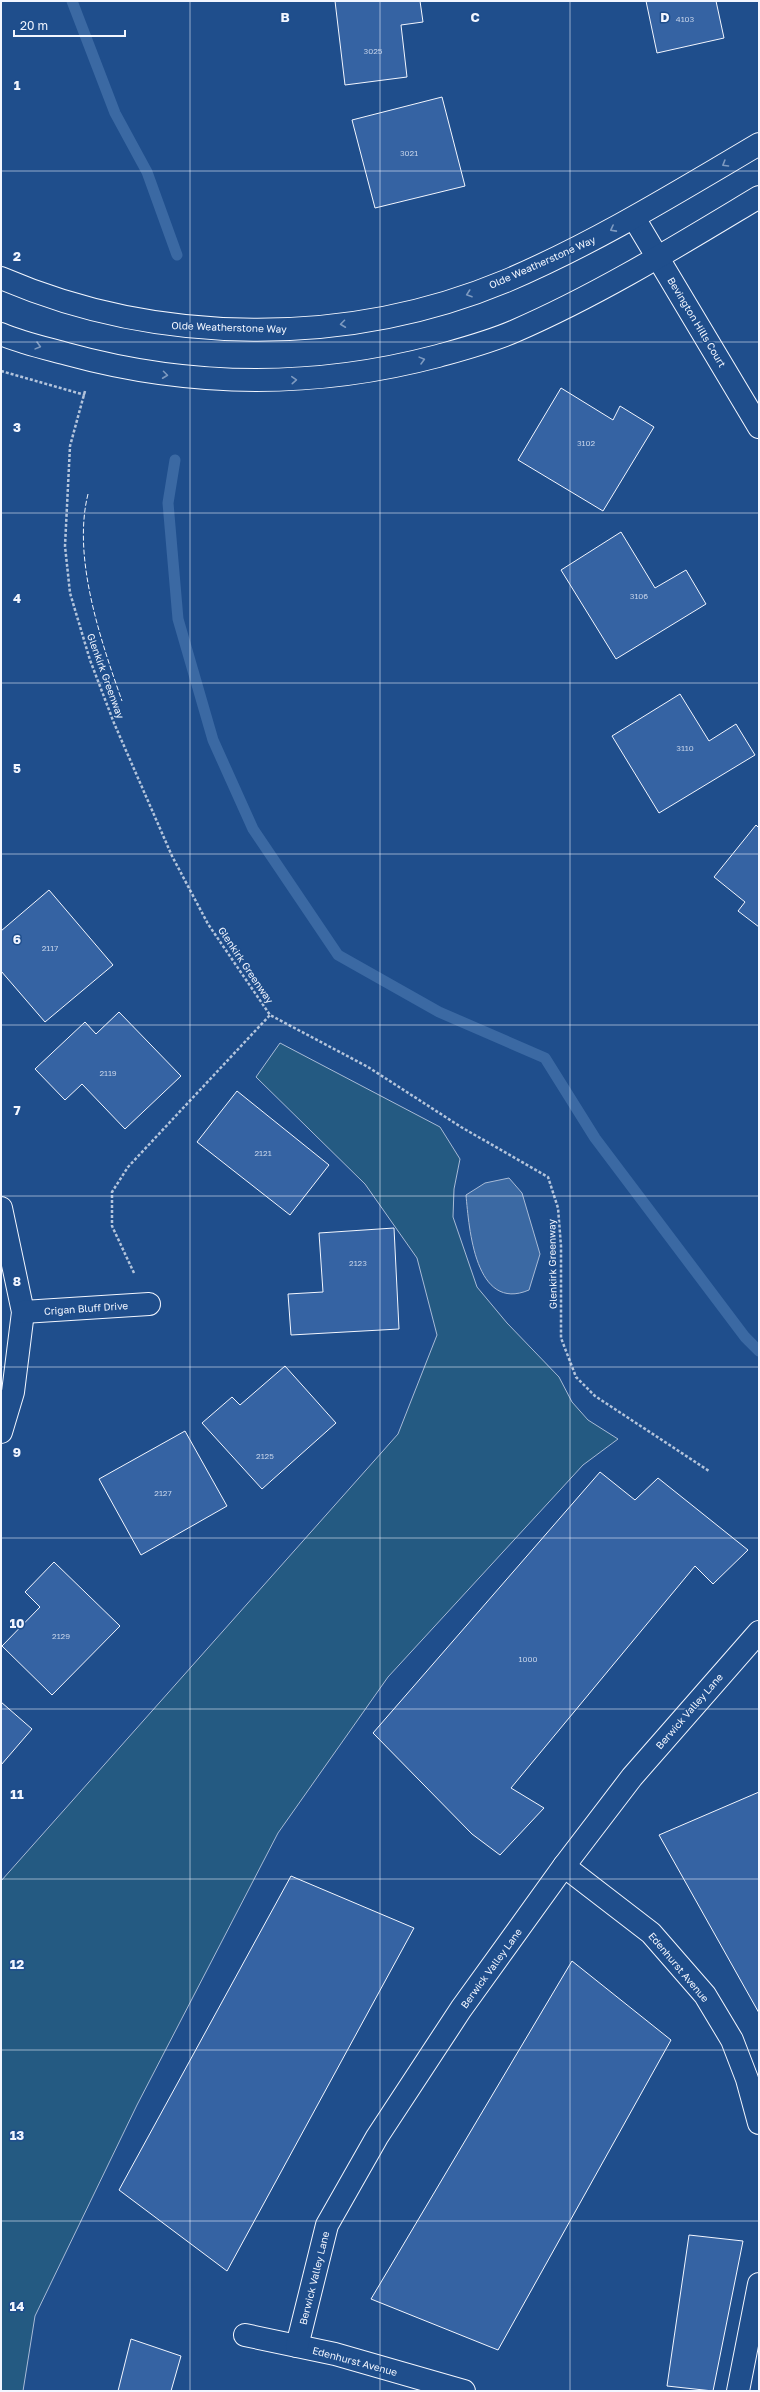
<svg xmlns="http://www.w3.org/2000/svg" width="760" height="2392" viewBox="0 0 760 2392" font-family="'Golos Text',sans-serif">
<rect width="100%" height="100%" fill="#1f4e8c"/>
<polygon fill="#245a82" stroke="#a8bbd7" points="280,1043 440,1127 460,1159 454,1189 453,1217 477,1287 507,1323 559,1377 572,1402 588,1420 618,1439 583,1465 388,1677 278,1833 137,2105 35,2316 23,2391 1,2391 1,1881 398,1434 437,1335 417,1258 365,1184 256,1077"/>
<path fill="#3b69a3" stroke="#a8bbd7" d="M509,1178L522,1193L540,1254L529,1290C475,1313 469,1228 466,1195L485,1183Z"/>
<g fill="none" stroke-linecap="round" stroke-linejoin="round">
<g stroke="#3b69a3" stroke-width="11">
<polyline points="72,1 115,113 147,172 177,255"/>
<polyline points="175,460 168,503 178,619 213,740 253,829 338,955 439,1012 545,1058 595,1138 745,1337 759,1351"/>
</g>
</g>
<g fill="#3563a3" stroke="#f2f6ff">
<polygon points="335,1 420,1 423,22 401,25 407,77 345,85"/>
<polygon points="646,1 716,1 724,38 657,53"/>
<polygon points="442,97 465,186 375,208 352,120"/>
<polygon points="561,388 613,420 620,406 654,427 603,511 518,460"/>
<polygon points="621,532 655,588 686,570 706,604 616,659 561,570"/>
<polygon points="680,694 709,741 736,724 755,755 659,813 612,736"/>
<polygon points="756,825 759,828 759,927 738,911 745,902 714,877"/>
<polygon points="49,890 113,965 45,1022 1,971 1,931"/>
<polygon points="119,1012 181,1076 125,1129 82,1084 65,1100 35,1069 85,1022 96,1034"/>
<polygon points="237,1091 329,1165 290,1215 197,1142"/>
<polygon points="394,1228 399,1329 291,1335 288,1294 323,1292 319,1233"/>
<polygon points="285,1366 336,1423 262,1489 202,1423 232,1397 240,1405"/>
<polygon points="185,1431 227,1506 141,1555 99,1479"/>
<polygon points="600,1472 635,1500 658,1478 748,1550 713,1584 695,1566 511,1788 544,1808 500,1855 472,1834 373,1733"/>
<polygon points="54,1562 120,1626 52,1695 2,1646 40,1607 25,1592"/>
<polygon points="1,1702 32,1729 1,1765"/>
<polygon points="759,1792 759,2013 659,1835"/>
<polygon points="291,1876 414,1928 227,2271 119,2190"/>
<polygon points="572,1961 671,2040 498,2350 371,2299"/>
<polygon points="689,2235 743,2241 713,2391 667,2386"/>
<polygon points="131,2339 181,2356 171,2391 118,2391"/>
</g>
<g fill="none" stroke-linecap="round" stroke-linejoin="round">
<defs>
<g id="minor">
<polyline points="634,218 759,427"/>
<path d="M1,278C159,346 348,347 506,281C595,243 676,193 759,144"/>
<path d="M1,334C22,343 45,348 67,354C191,388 313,389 438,356C463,349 490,342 515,331C600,294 679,245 759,197"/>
<polyline points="1,1208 23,1312 13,1392 1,1432"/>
<polyline points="23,1312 149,1304"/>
<polyline points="564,1866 651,1933 705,1995 732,2040 747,2079 759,2123"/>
<polyline points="245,2335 335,2354 464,2391"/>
<polyline points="297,2346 327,2225 377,2137 461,2009 564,1866 632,1777 759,1632"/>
<polyline points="738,2391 759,2284"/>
</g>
</defs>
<use href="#minor" stroke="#f2f6ff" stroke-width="24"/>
<g stroke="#b3c4dc" stroke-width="2.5" stroke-dasharray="3 2" stroke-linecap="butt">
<polyline points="1,371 85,395"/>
<polyline points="85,391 70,446 65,546 70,593 90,660 114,723 172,856 208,924 270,1015 368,1067 461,1127 548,1177 558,1208 561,1246 561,1338 576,1377 595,1396 709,1471"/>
<polyline points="134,1273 112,1226 112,1192 128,1167 270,1015"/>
</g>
<use href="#minor" stroke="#1f4e8c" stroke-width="22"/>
<path stroke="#f2f6ff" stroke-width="1" stroke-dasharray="5 2" stroke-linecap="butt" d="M88,494C72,558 101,641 122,701"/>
</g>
<defs><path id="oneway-chevron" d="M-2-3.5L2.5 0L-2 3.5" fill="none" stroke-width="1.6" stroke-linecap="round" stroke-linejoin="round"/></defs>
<g stroke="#7e9ac0">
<use href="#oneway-chevron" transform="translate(725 164) rotate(149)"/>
<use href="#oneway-chevron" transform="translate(613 229) rotate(152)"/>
<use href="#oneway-chevron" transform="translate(469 294) rotate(161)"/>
<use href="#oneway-chevron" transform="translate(343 324) rotate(173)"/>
<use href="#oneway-chevron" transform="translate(38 346) rotate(15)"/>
<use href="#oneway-chevron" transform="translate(422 360) rotate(-15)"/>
<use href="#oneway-chevron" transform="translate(165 375) rotate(7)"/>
<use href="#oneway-chevron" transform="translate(294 380) rotate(-4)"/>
</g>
<path fill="none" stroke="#f2f6ff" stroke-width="1" stroke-opacity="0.55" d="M190,1V2391M380,1V2391M570,1V2391M1,171H759M1,342H759M1,513H759M1,683H759M1,854H759M1,1025H759M1,1196H759M1,1367H759M1,1538H759M1,1709H759M1,1879H759M1,2050H759M1,2221H759"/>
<g text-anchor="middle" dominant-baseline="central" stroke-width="3" stroke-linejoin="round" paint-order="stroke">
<g font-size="8" fill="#c3d1e8">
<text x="685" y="19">4103</text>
<text x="373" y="51">3025</text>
<text x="409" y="153">3021</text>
<text x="586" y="443">3102</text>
<text x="639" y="596">3106</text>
<text x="685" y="748">3110</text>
<text x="50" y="948">2117</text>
<text x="108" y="1073">2119</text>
<text x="263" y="1153">2121</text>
<text x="358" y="1263">2123</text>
<text x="265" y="1456">2125</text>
<text x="163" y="1493">2127</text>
<text x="61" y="1636">2129</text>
<text x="528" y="1659">1000</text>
</g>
<g font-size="10" fill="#f2f6ff" stroke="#1f4e8c">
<text transform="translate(542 262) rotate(-24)">Olde Weatherstone Way</text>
<text transform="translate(697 322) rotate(59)">Bevington Hills Court</text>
<text transform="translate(229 327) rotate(2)">Olde Weatherstone Way</text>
<text transform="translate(106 676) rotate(70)">Glenkirk Greenway</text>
<text transform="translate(246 965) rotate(56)">Glenkirk Greenway</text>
<text transform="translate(552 1264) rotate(-91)">Glenkirk Greenway</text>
<text transform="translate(86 1308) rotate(-4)">Crigan Bluff Drive</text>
<text transform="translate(689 1711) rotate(-49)">Berwick Valley Lane</text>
<text transform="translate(679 1967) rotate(50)">Edenhurst Avenue</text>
<text transform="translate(491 1968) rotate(-54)">Berwick Valley Lane</text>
<text transform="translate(314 2278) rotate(-76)">Berwick Valley Lane</text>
<text transform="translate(355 2361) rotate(15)">Edenhurst Avenue</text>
</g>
</g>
<g font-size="13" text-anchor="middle" font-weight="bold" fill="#f2f6ff" stroke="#1f4e8c" stroke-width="3" stroke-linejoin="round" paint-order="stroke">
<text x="285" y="22">B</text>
<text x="475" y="22">C</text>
<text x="665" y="22">D</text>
<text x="17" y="90">1</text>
<text x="17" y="261">2</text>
<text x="17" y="432">3</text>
<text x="17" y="603">4</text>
<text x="17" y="773">5</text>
<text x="17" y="944">6</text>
<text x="17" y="1115">7</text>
<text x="17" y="1286">8</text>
<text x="17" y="1457">9</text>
<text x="17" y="1628">10</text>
<text x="17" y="1799">11</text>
<text x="17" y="1969">12</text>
<text x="17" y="2140">13</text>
<text x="17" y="2311">14</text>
</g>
<rect width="760" height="2392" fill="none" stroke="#f2f6ff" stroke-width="4"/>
<path d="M14 30v6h111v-6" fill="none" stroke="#f2f6ff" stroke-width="2"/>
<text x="20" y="30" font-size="12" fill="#f2f6ff" stroke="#1f4e8c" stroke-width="3" paint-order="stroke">20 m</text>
</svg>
